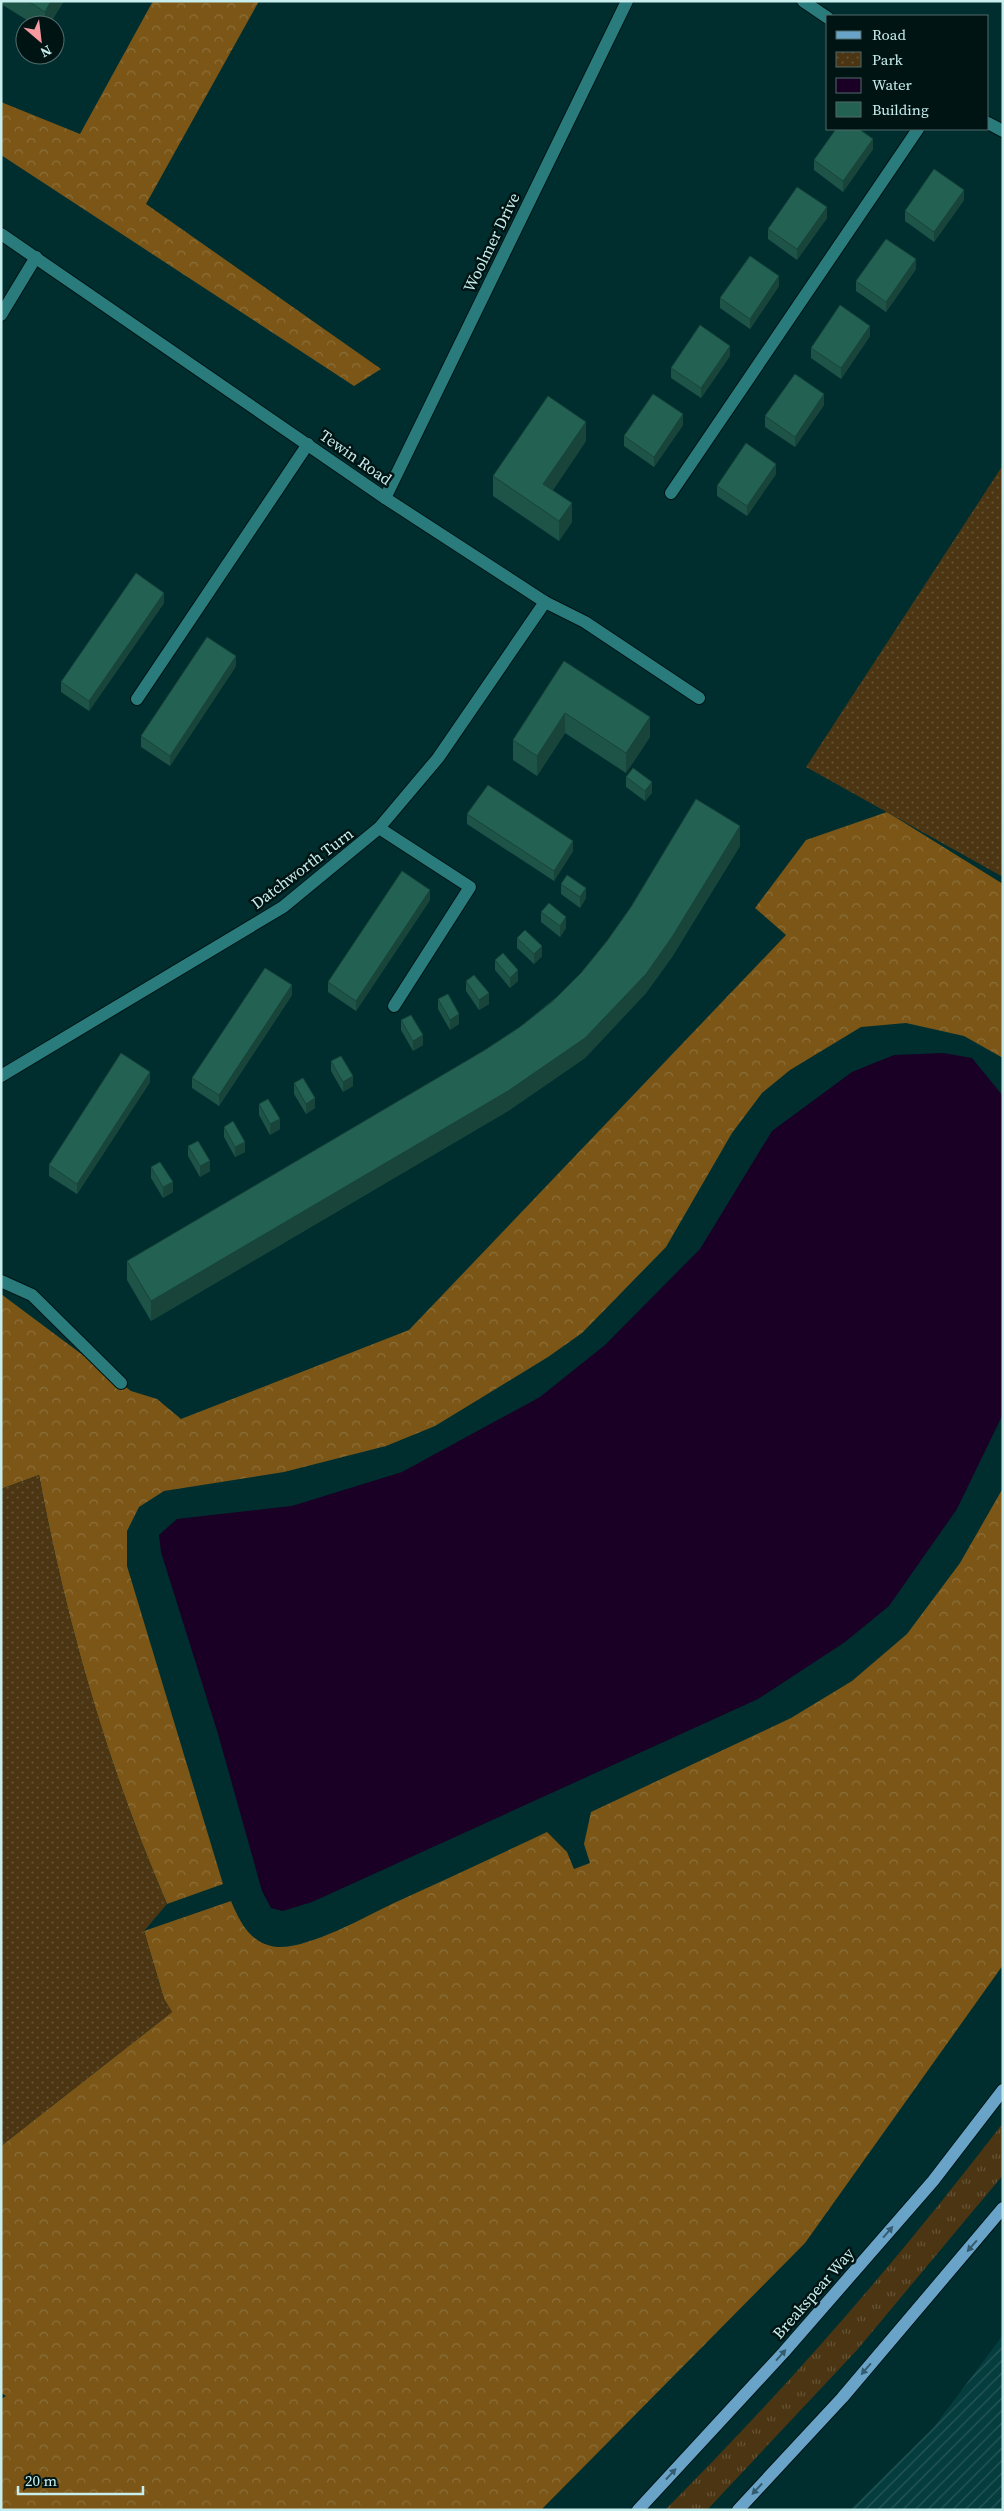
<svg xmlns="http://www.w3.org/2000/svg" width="1004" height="2511" viewBox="0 0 1004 2511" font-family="'Source Serif 4',serif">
<defs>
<pattern id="industrial-furrows" width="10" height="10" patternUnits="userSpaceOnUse" patternTransform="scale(1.25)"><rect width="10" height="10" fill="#053c3d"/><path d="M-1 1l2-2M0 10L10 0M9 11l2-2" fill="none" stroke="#285859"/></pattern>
<pattern id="grass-tufts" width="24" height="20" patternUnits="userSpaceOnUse" patternTransform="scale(1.25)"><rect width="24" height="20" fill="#4b3513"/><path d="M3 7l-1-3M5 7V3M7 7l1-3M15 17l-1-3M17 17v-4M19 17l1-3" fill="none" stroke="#645336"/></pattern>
<pattern id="forest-crowns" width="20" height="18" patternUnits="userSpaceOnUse" patternTransform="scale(1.25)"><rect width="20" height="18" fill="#7b5617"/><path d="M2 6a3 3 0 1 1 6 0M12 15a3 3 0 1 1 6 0" fill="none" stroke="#8c6f39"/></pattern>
<pattern id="park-dots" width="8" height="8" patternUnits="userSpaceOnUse" patternTransform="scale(1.25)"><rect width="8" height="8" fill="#4b3513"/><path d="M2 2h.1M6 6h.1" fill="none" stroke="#645336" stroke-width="1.8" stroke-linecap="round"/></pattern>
</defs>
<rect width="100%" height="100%" fill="#002e2f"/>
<polygon fill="url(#industrial-furrows)" points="1003,2335 1003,2510 850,2510 934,2427"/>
<path fill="url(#grass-tufts)" d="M1003,2123V2175L857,2350L707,2510H665C786,2389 899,2259 1003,2123Z"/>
<g fill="url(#forest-crowns)">
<polygon points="153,1 259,1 146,204 381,369 354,386 1,155 1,102 80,134"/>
<path d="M887,812L1003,884V1058L964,1036L906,1023L861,1027L790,1070L762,1093L732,1133L666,1247L582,1333L548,1357L435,1426L386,1446L284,1472L164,1491L139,1507L127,1531V1566L223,1884L167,1904C108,1767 66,1622 39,1475L1,1489V1294L131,1391L157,1399L181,1419L409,1330L786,935L755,908L806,840Z"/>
<path d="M1003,1488V1965L805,2243L541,2510H1V2399L6,2396L1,2393V2146L172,2012L164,1999L144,1931L231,1901C240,1922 250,1944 277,1947C308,1949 365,1917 394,1903C445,1880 496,1856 547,1832L567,1852L574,1869L590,1863L584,1844L591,1812L791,1718L852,1681L907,1634L960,1563Z"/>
</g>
<g fill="url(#park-dots)">
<polygon points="1003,465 1003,877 806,767"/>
<path d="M39,1475C66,1622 108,1767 167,1904L144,1931L164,1999L172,2012L1,2146V1489Z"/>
</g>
<polygon fill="#190024" points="943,1053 972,1058 1003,1096 1003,1414 957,1509 889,1606 845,1642 758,1699 312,1902 283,1911 271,1908 262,1891 218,1734 161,1552 159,1535 177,1519 292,1506 402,1472 540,1397 605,1345 700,1249 772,1131 852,1072 894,1055"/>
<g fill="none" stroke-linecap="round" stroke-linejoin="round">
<defs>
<g id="service">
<polyline points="1,315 36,257"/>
<polyline points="671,493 918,129"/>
<polyline points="137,699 308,444"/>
<polyline points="379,828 470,887 394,1006"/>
</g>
<g id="minor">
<polyline points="803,1 828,18"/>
<polyline points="988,123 1003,131"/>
<polyline points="1,234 385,498 545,602 585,622 699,698"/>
<polyline points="385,498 627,1"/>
<polyline points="1,1076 283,907 379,828 438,758 545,602"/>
<polyline points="1,1281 32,1295 121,1383"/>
</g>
<g id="primary">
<polyline points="638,2510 784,2352 933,2181 1003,2090"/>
<polyline points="738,2510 842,2398 1003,2208"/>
</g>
</defs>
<use href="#service" stroke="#001414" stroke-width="14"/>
<use href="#minor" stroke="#001414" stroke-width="14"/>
<use href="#primary" stroke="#001414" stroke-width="14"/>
<use href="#service" stroke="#297b7c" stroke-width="12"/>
<use href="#minor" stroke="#297b7c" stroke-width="12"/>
<use href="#primary" stroke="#69a4c8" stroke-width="12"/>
</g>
<g fill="#1e5347">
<polygon points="1,1 64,1 49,25 35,25 1,4"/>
<polygon points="873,149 843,192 814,170 814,160"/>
<polygon points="964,200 934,242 905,221 905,211"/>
<polygon points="827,218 797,260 768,239 768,229"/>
<polygon points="916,269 886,312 856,291 856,281"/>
<polygon points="779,286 750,329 720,308 720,298"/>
<polygon points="870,336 841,379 811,358 811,348"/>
<polygon points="730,356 701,398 671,378 671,368"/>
<polygon points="824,405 795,447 765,427 765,416"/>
<polygon points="683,425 654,467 624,446 624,436"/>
<polygon points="586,441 553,490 572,522 559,541 493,496 493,476"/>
<polygon points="776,474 747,516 717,496 717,486"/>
<polygon points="164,603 89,711 61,692 61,682"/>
<polygon points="564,661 650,737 626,773 565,733 537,776 513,760 513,740"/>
<polygon points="236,666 170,766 141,747 141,736"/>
<polygon points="626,777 652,793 645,801 626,787"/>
<polygon points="467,814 573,851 554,881 467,824"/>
<polygon points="740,846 672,957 646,993 585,1058 508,1111 151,1321 127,1280 127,1261 485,1050 520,1027"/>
<polygon points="561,884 586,898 580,908 561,894"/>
<polygon points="430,900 356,1011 328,992 328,982"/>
<polygon points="541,912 566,928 560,937 541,922"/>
<polygon points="517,938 542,956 534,964 517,948"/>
<polygon points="495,960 518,981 510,988 495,970"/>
<polygon points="466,981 489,1004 479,1010 466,991"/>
<polygon points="292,995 219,1106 192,1088 192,1078"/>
<polygon points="438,999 459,1024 450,1030 438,1009"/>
<polygon points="401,1020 423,1045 413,1051 401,1030"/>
<polygon points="331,1061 353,1086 343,1092 331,1071"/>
<polygon points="150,1082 77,1194 49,1176 49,1165"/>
<polygon points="294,1083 315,1108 306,1114 294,1094"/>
<polygon points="259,1104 280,1129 270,1135 259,1115"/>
<polygon points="224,1127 245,1152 235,1157 224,1137"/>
<polygon points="188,1146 210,1171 200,1177 188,1156"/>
<polygon points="151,1167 173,1192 163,1198 151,1178"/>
</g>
<g fill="#18443a">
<polygon points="51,1 64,1 49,25 45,25 45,12"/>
<polygon points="873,139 873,149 843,192 843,181"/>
<polygon points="964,190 964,200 934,242 934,232"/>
<polygon points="827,207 827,218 797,260 797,249"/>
<polygon points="916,259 916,269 886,312 886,302"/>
<polygon points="779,276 779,286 750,329 750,319"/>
<polygon points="870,326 870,336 841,379 841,368"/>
<polygon points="730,346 730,356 701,398 701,388"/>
<polygon points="824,394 824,405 795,447 795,437"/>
<polygon points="683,414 683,425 654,467 654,457"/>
<polygon points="586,422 586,441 543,504 543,484"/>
<polygon points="776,464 776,474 747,516 747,506"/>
<polygon points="572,503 572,522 559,541 559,521"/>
<polygon points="164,593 164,603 89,711 89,701"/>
<polygon points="236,656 236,666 170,766 170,756"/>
<polygon points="565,713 565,733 537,776 537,756"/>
<polygon points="650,717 650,737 626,773 626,753"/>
<polygon points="652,782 652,793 645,801 645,791"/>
<polygon points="740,826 740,846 672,957 646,993 585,1058 508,1111 151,1321 151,1301 508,1091"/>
<polygon points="573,841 573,851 554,881 554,871"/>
<polygon points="586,888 586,898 580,908 580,897"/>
<polygon points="430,890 430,900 356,1011 356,1001"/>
<polygon points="566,917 566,928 560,937 560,926"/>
<polygon points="542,946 542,956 534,964 534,954"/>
<polygon points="518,970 518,981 510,988 510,978"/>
<polygon points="292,985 292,995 219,1106 219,1095"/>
<polygon points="489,993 489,1004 479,1010 479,1000"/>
<polygon points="459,1014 459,1024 450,1030 450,1020"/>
<polygon points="423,1035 423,1045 413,1051 413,1041"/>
<polygon points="150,1072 150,1082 77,1194 77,1184"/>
<polygon points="353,1076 353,1086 343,1092 343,1082"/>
<polygon points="315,1098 315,1108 306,1114 306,1104"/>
<polygon points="280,1119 280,1129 270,1135 270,1124"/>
<polygon points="245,1142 245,1152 235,1157 235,1147"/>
<polygon points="210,1161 210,1171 200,1177 200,1166"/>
<polygon points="173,1182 173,1192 163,1198 163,1187"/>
</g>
<g fill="#236153" stroke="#18443a">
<polygon points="28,1 51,1 45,12"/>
<polygon points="836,129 859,129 873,139 843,181 814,160"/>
<polygon points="934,169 964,190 934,232 905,211"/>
<polygon points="797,187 827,207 797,249 768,229"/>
<polygon points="886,239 916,259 886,302 856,281"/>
<polygon points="750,256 779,276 750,319 720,298"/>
<polygon points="840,305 870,326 841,368 811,348"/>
<polygon points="700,325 730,346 701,388 671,368"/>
<polygon points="795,374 824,394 795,437 765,416"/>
<polygon points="653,394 683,414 654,457 624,436"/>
<polygon points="548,396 586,422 543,484 572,503 559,521 493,476"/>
<polygon points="746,443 776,464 747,506 717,486"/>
<polygon points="136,573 164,593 89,701 61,682"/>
<polygon points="207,637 236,656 170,756 141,736"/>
<polygon points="564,661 650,717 626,753 565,713 537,756 513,740"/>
<polygon points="633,768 652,782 645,791 626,777"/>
<polygon points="488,785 573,841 554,871 467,814"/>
<polygon points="696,799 740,826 672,937 646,974 585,1038 508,1091 151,1301 127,1261 485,1050 520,1027 553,1001 581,973 607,941 631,907"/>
<polygon points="402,871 430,890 356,1001 328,982"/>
<polygon points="567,875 586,888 580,897 561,884"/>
<polygon points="549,903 566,917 560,926 541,912"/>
<polygon points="525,930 542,946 534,954 517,938"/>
<polygon points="503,953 518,970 510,978 495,960"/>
<polygon points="265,968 292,985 219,1095 192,1078"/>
<polygon points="474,975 489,993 479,1000 466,981"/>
<polygon points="448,994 459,1014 450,1020 438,999"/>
<polygon points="411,1015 423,1035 413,1041 401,1020"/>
<polygon points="121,1053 150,1072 77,1184 49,1165"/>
<polygon points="341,1056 353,1076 343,1082 331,1061"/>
<polygon points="303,1078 315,1098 306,1104 294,1083"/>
<polygon points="268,1099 280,1119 270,1124 259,1104"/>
<polygon points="233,1121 245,1142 235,1147 224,1127"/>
<polygon points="198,1141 210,1161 200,1166 188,1146"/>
<polygon points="160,1162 173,1182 163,1187 151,1167"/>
</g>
<defs><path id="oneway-solid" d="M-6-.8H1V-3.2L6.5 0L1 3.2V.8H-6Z" transform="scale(1.25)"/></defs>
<g fill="#345c6e">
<use href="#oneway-solid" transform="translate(888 2232) rotate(-49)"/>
<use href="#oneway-solid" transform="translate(972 2246) rotate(131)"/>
<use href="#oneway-solid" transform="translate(781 2355) rotate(-48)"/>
<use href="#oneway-solid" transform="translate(866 2369) rotate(131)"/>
<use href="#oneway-solid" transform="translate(671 2474) rotate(-47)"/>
<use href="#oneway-solid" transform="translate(757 2489) rotate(133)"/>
</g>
<g text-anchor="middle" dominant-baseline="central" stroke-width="5" stroke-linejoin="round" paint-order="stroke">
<g font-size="16" fill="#c9eeee" stroke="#001414">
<text transform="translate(491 242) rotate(-64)">Woolmer Drive</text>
<text transform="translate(356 457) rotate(35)">Tewin Road</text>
<text transform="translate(302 868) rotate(-37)">Datchworth Turn</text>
<text transform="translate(813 2293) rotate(-49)">Breakspear Way</text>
</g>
</g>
<rect width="1004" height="2511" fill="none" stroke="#c9eeee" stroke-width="5"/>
<rect x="826" y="15" width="162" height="115" fill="#001414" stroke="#506b6b"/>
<rect x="836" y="31" width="25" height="8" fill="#69a4c8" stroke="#506b6b"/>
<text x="872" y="40" font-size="15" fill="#c9eeee">Road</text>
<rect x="836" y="52" width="25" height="15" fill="url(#park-dots)" stroke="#506b6b"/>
<text x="872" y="65" font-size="15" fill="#c9eeee">Park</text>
<rect x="836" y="78" width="25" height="15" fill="#190024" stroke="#506b6b"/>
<text x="872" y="90" font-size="15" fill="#c9eeee">Water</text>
<rect x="836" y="102" width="25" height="15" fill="#236153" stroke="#506b6b"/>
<text x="872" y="115" font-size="15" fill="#c9eeee">Building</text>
<g transform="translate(40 40) rotate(152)"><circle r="24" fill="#001414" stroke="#506b6b"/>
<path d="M0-4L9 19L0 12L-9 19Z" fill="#f49aa0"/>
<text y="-8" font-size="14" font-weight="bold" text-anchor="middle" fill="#c9eeee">N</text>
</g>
<path d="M18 2486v8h125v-8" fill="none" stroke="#c9eeee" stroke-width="2.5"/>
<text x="25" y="2486" font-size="15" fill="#c9eeee" stroke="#001414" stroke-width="4" paint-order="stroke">20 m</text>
</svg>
